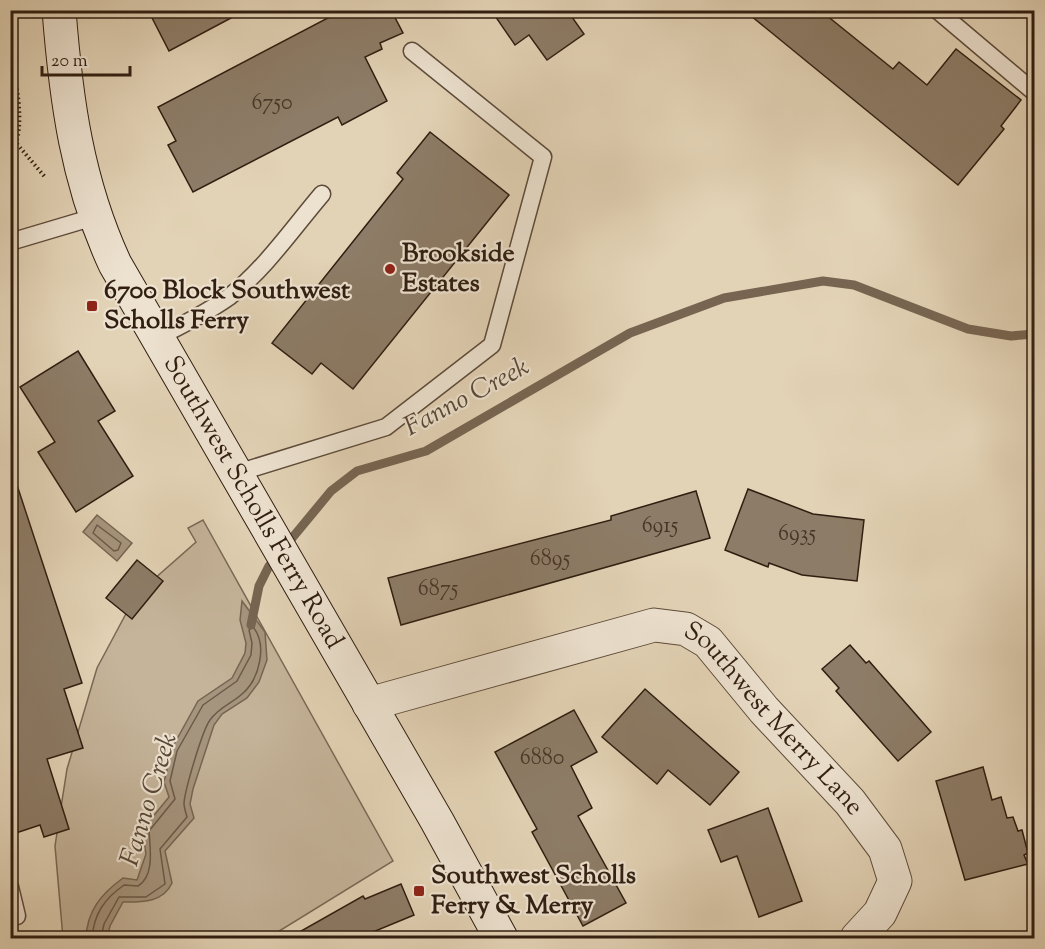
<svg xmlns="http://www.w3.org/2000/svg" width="1045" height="949" viewBox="0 0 1045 949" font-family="'Sorts Mill Goudy',serif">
<rect width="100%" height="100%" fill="#e3d3b6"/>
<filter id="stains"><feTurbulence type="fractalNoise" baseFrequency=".00333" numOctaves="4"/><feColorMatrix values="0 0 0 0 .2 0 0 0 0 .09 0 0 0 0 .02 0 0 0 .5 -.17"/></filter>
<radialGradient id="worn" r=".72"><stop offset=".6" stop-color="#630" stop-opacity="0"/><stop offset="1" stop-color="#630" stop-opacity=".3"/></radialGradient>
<polygon fill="#c5b49a" stroke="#7a6956" stroke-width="1.5" points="203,520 393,861 268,938 63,938 55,846 67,769 97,668 136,595 196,542 188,528"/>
<g fill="#a6957e" stroke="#776552" stroke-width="1.5">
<polygon points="97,515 132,543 117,561 83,532"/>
<path d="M242,601L265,632L267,660L259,682L247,698L222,714L214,725L193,789L190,804L194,818L165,851L172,883C163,903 141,902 123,902L110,926L107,938H86C87,911 101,894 123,878L137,880L146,854L142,830L169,797L164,782L172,748L198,701L232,678L245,653L246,643L240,620Z"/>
</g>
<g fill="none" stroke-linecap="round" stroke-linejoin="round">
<g stroke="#6b5a48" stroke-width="1.5">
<polygon points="97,525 121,543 118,550 114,551 93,533"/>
<path d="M92,938C94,914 104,899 124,885L138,886C155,876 150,847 149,831L175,799L170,781L177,751L203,705L237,681L251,655L252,643L249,630L253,627C268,645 259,680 242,694C231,704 219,707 210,720C202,731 185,790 184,803C184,808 186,813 187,817L160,849L165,884L146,897H119L104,924L101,938"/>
</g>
<polyline stroke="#776552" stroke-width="9" points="251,625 259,586 269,566 331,491 357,471 426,451 630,333 724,298 823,281 854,285 968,329 1011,336 1034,334"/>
</g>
<g fill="#8d7c67" stroke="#301e11" stroke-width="1.5">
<polygon points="148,10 246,10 169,51"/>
<polygon points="343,10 391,10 403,33 380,43 382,49 365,57 387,101 342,125 338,117 193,192 168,145 176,141 158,107"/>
<polygon points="491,10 567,10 584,34 547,60 529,35 515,45"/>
<polygon points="745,11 821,11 893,69 899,62 927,85 956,49 1021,100 1001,126 1004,129 958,185"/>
<polygon points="430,132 509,195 353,389 321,363 312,374 272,343 403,179 397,173"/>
<polygon points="78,351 115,411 98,421 133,476 76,512 38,452 55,442 20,387"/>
<polygon points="16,482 82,683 64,689 83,748 47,759 69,829 44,837 40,825 10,835 10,483"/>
<polygon points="748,489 813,514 864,520 857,581 802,575 769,563 768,567 725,550"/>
<polygon points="696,491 710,538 401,625 388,578 611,520 611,516"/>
<polygon points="137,560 163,581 132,619 106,598"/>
<polygon points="850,645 866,663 869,661 931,732 898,761 836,691 839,688 822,669"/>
<polygon points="645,689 739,772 710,805 668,770 657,784 602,737"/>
<polygon points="574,710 597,752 571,766 592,808 578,816 626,903 583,926 532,832 537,829 495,752"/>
<polygon points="983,767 992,800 1001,797 1007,818 1013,817 1018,831 1022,830 1028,853 1024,855 1028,864 965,880 936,781"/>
<polygon points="768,808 802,901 759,917 737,856 721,862 708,830"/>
<polygon points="401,884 414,915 356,939 287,939 363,896 365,899"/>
</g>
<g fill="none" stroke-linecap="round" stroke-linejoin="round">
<defs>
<g id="service">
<polyline points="937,10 1034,92"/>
<polyline points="10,242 94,217"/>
<path d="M156,338C181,326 206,313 229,297C265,269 293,228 322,194"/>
<polyline points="234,474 386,427 492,345 543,157 412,51"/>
<polyline points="10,887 17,916"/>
</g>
<g id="minor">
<path id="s1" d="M369,704L654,625L686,629L708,642L764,710L850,802L885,849L895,881L880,913L857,938"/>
</g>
<g id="secondary">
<path id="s2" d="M59,10C66,100 77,182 115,264L437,821L501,938"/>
</g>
</defs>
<use href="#service" stroke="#5d4b3a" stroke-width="19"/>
<use href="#minor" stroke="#5d4b3a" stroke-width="35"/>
<use href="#secondary" stroke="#301e11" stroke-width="35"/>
<g stroke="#301e11" stroke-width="4" stroke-dasharray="1.5 3" stroke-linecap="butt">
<path d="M10,49C14,76 29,131 10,152"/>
<polyline points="17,144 45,177"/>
</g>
<use href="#service" stroke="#ede2d0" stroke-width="16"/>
<use href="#minor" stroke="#ede2d0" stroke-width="33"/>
<use href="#secondary" stroke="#ede2d0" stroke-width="33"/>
</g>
<g fill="#8f2418" stroke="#ede2d0" stroke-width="2">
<circle cx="390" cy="269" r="6"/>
<rect x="86" y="300" width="12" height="12" rx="3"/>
<rect x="413" y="885" width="12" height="12" rx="3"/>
</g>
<g text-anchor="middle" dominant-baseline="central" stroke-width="4.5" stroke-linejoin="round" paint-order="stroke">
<g font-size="22" fill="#473626">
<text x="272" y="104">6750</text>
<text x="660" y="527">6915</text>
<text x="797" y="535">6935</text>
<text x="550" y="560">6895</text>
<text x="438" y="590">6875</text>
<text x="542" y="759">6880</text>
</g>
<g font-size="26" font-weight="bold" fill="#301e11" stroke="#ede2d0" text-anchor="start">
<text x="402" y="254">Brookside<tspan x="402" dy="30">Estates</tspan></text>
<text x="104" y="291">6700 Block Southwest<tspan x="104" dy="30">Scholls Ferry</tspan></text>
<text x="431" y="876">Southwest Scholls<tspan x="431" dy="30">Ferry &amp; Merry</tspan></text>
</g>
<g font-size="26" fill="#301e11" stroke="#ede2d0">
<text stroke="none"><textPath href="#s2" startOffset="537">Southwest Scholls Ferry Road</textPath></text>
<text stroke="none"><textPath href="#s1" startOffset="454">Southwest Merry Lane</textPath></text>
</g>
<g font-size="27" font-style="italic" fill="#594837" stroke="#ede2d0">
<text transform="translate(467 398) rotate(-28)">Fanno Creek</text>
<text transform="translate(150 800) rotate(-73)">Fanno Creek</text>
</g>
</g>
<rect width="1045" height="949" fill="none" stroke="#e3d3b6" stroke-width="36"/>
<rect x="12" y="12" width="1021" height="925" fill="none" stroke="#301e11" stroke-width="3"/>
<rect x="18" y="18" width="1009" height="913" fill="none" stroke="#301e11" stroke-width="1.5"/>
<path d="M42 66v9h88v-9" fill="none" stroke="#301e11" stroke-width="3"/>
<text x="51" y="66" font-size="18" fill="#301e11" stroke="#ede2d0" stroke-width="4.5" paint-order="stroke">20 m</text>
<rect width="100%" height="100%" filter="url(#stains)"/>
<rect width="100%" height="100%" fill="url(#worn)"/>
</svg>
